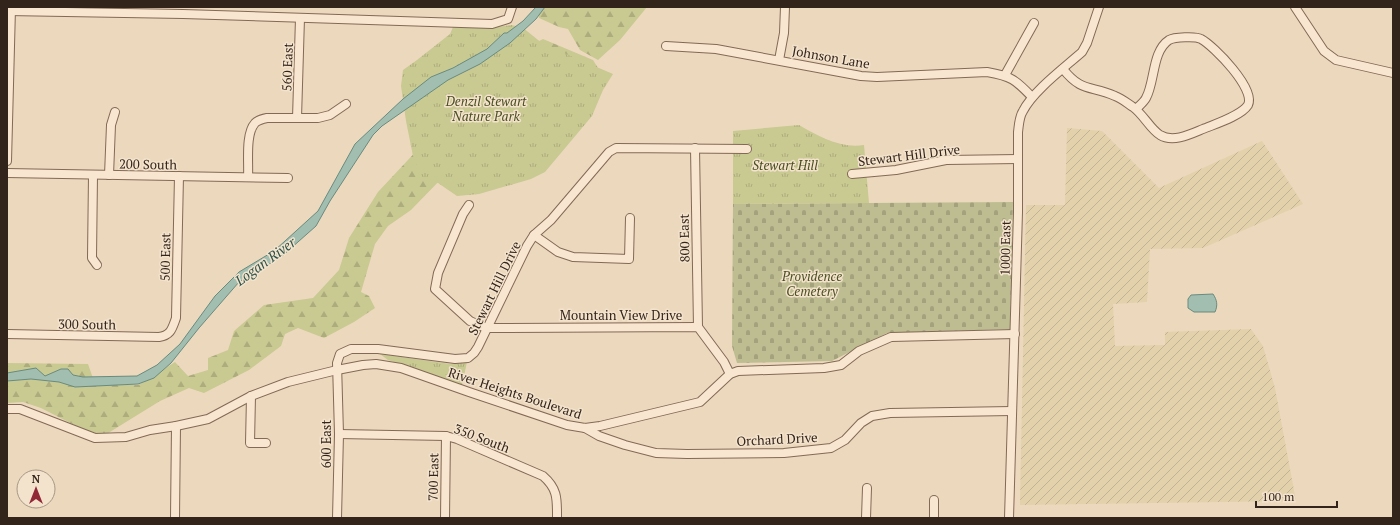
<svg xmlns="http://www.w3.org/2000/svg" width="1400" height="525" viewBox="0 0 1400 525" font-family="'PT Serif',serif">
<defs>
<pattern id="farmland-furrows" width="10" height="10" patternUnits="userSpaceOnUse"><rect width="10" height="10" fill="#e2d1ab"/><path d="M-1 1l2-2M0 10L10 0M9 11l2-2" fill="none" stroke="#c2b393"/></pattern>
<pattern id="forest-firs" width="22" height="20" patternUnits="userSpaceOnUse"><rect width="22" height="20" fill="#c9c992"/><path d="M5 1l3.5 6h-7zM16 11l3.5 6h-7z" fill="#adac7d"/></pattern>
<pattern id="cemetery-stones" width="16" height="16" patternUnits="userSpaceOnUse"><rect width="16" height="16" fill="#bebd91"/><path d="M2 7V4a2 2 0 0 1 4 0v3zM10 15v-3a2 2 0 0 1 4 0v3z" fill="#a4a27c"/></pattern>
<pattern id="park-tufts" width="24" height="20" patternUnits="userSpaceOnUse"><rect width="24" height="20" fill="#c9c992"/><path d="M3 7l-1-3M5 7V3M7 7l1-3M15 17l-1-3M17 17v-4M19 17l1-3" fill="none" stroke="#adac7d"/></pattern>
</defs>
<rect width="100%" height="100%" fill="#ecd8bd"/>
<polygon fill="url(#farmland-furrows)" points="1067,128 1102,131 1159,188 1262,141 1303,204 1203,248 1150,249 1147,302 1113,304 1115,346 1165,345 1165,332 1251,329 1263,346 1275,388 1296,501 1020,505 1026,205 1065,205"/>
<g fill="url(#forest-firs)">
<polygon points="539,7 647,7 620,40 598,60 580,50 568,29 559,27 539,18 538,8"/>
<polygon points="543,39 593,60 603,76 445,175 411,210 388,226 375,244 361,292 369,296 375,308 354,322 324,338 298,328 285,334 281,346 249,370 204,393 189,388 160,401 105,435 86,431 41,408 23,402 7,403 7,363 88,364 95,384 138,385 175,362 188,376 208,370 208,358 228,350 234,331 264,305 313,298 339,270 349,238 378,192 422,145 514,54"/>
</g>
<polygon fill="url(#cemetery-stones)" points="1013,202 1010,329 887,333 832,361 737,363 732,346 733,204"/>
<g fill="url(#park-tufts)">
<polygon points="511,25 522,27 543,44 613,74 603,90 592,116 545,172 531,179 479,194 457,196 438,183 424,182 413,156 406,121 401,86 403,70 417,60 450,34 453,27 487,28"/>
<path d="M799,125C818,136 841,149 864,145L869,203L733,204V131Z"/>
<polygon points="380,354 451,364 467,362 462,385 388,360"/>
</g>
<g fill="#a1beb1" stroke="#698b7e">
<polygon points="536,7 545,7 536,19 510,43 480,64 448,80 382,126 373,135 330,201 316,226 281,257 239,282 199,328 171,363 154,378 138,384 75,387 59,382 31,379 7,381 7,373 36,368 45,376 61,369 68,369 73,375 83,377 137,376 157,365 180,344 215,296 239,272 274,251 318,211 355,144 403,99 431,77 453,68 487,49 504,33 507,33 523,21"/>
<path d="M1213,294C1217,300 1218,305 1215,312H1194L1188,308V299L1191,295Z"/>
</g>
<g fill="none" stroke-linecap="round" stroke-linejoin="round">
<defs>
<g id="minor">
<polyline points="1295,7 1324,51 1336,60 1393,73"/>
<polyline points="7,11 183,14 492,24 508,19 512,7"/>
<path d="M666,46L716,49L861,76L877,77L987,72C1011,76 1016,80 1032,97"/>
<polyline points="779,60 784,33 785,7"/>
<path d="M1063,69C1082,93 1091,85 1115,96C1121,98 1127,103 1133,107C1143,114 1151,130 1160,135C1173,143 1191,134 1203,129C1215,124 1241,116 1248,105C1256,89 1214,46 1201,39C1196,36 1174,37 1169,40C1152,51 1155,82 1146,98C1144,102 1139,106 1136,109"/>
<polyline points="1005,75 1034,23"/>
<polyline points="297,118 300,18"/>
<polyline points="695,148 698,327"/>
<polyline points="7,161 11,8"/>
<polyline points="7,173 288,178"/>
<polyline points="852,174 896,170 946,160 1018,159"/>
<polyline points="93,175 92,258 97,265"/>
<polyline points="109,175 111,125 115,112"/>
<path d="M248,177C249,163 245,134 255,123C258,120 262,119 267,118H318L330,115L346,104"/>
<polyline points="469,205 463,214 438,273 435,289 470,321 486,328 698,327 724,362 730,374"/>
<polyline points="534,235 558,252 573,257 629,259 630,218"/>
<path d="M7,334L159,337C171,335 172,329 176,318L179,176"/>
<polyline points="251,396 250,443 266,443"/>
<polyline points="7,409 20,409 95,438 126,437 150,430 176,426 208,419 251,396 288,382 337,370 363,365 376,364 401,368 469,392 567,425 585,428 600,426 700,402 730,374 738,371 824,368 841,365 859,351 891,337 1015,334"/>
<polyline points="585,428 599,436 625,445 656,453 687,454 784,453 831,448 845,440 861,423 872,416 890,413 1012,411"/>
<path d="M339,434L446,436L457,439L543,476C558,489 557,499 557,518"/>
<polyline points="175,518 176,426"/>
<polyline points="337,518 339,434 337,363 340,354 351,349 378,349 455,359 468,358 474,353 478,347 527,246 534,235 551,220 609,152 616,148 747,149"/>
<polyline points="445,518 446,436"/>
<polyline points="866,518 867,488"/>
<polyline points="934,518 934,500"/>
<path d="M1009,518L1018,212V132C1019,125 1019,117 1023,111C1033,91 1064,68 1082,52L1087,43L1099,7"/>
</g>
</defs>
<use href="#minor" stroke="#836957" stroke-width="10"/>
<use href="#minor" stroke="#f8e6d0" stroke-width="8"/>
</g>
<g text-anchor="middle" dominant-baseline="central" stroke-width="3" stroke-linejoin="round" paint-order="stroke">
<g font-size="13" fill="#33241b" stroke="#f4e3cc">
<text transform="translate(831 57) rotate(10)">Johnson Lane</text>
<text transform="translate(287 67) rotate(-88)">560 East</text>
<text transform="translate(909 155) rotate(-7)">Stewart Hill Drive</text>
<text transform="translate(148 164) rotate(1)">200 South</text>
<text transform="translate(684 238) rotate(-91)">800 East</text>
<text transform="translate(1005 248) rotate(-89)">1000 East</text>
<text transform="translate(165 257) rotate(-89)">500 East</text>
<text transform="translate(494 288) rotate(-64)">Stewart Hill Drive</text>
<text x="621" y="315">Mountain View Drive</text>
<text transform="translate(87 324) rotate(1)">300 South</text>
<text transform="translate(515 393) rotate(18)">River Heights Boulevard</text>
<text transform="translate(482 438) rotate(21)">350 South</text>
<text transform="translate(777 439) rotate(-3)">Orchard Drive</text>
<text transform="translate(326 444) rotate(-90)">600 East</text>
<text transform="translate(433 477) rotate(-89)">700 East</text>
</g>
<g font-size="13" font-style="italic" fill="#4a4f22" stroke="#f4e3cc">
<text x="486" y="101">Denzil Stewart<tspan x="486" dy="15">Nature Park</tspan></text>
<text x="785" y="165">Stewart Hill</text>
<text x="812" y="276">Providence<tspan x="812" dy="15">Cemetery</tspan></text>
</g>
<g font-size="14" font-style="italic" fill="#2b534b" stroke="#f4e3cc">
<text transform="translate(265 261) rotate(-36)">Logan River</text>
</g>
</g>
<rect width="1400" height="525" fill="none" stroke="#33241b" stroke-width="16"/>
<g transform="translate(36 489)"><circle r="19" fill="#f4e3cc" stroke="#a79785"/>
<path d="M0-3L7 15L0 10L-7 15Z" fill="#912837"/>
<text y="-6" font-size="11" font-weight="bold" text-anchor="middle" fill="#33241b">N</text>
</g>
<path d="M1256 501v6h81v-6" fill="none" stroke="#33241b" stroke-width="2"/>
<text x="1262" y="501" font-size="12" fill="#33241b" stroke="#f4e3cc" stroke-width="3" paint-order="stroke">100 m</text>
</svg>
